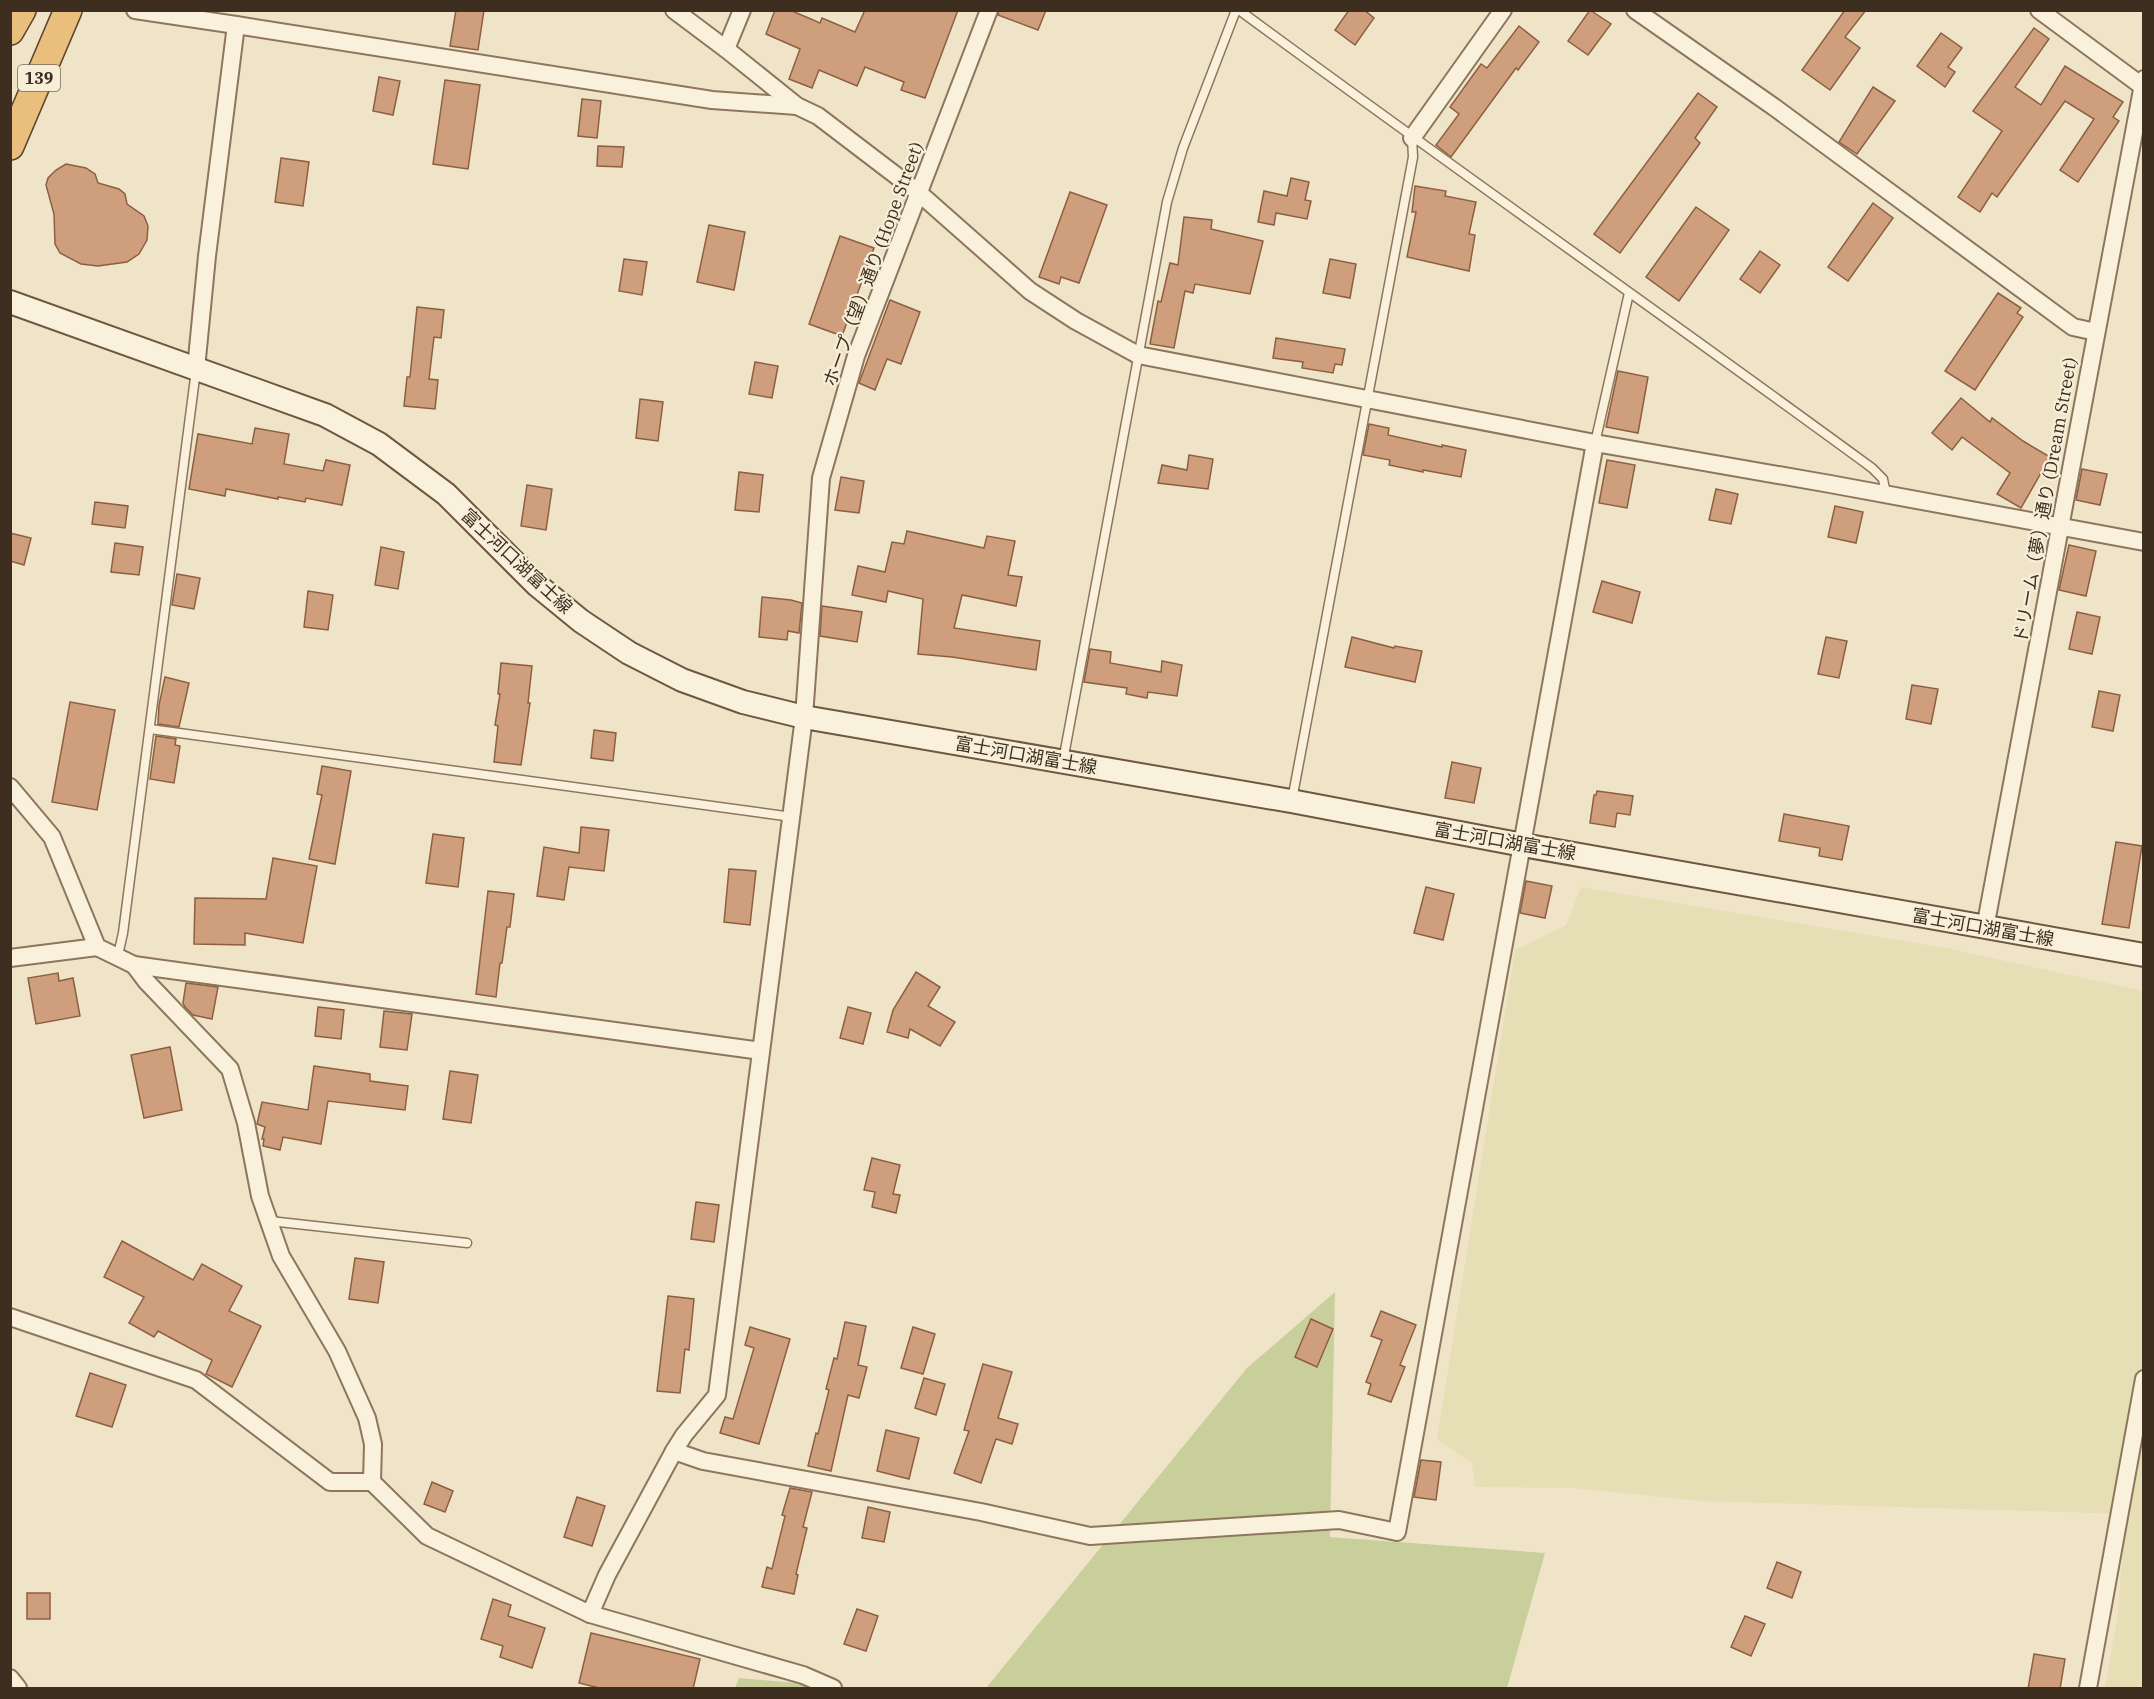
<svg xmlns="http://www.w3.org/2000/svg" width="2154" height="1699" viewBox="0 0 2154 1699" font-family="'IBM Plex Serif','Noto Sans JP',serif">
<rect width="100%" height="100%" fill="#f0e4c8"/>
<polygon fill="#e6deb5" points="1581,887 1951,949 2143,991 2143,1688 2105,1688 2117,1620 2126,1514 1701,1501 1573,1488 1475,1487 1472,1463 1437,1439 1515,950 1566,925"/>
<g fill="#c9cf9b">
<polygon points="1335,1292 1330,1537 1545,1553 1507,1688 986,1688 1247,1368"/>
<polygon points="739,1678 856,1688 735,1688"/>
</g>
<g fill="#cf9f7d" stroke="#8d5f41" stroke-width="1.5">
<polygon points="456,10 484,10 478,50 450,46"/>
<polygon points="775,10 790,10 820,23 822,18 855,32 865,10 958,10 925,98 901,90 904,82 865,67 857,86 819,70 812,88 789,79 800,49 766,34"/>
<polygon points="999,10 1046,10 1038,30 998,15"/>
<polygon points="1349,10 1364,10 1374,18 1355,45 1335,30"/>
<polygon points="1590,10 1611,24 1588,55 1568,41"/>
<polygon points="1845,10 1866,10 1845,37 1860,48 1830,90 1802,70"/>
<polygon points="1519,26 1539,42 1518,70 1516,68 1451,157 1436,145 1459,114 1450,107 1481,64 1487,68"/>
<polygon points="2034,28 2049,39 2015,87 2041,105 2065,66 2123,102 2113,117 2119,121 2078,182 2060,170 2094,119 2065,101 1997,197 1992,193 1980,212 1958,197 2002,131 1973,111"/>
<polygon points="1941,33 1962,48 1948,67 1955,72 1945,87 1917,66"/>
<polygon points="379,77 400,81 393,115 373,111"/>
<polygon points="445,80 480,85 468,169 433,164"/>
<polygon points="1873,87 1895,101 1857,154 1839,142"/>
<polygon points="1698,93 1717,107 1695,138 1700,143 1620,253 1594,234"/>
<polygon points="582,99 601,101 597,138 578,136"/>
<polygon points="598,146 624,147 622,167 597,166"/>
<polygon points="281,158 309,162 303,206 275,202"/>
<polygon points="66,164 86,168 95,174 98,183 119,189 125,194 127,204 144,216 148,226 147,240 139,254 127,262 98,266 81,264 60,253 55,244 54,214 46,185 48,178 56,170"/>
<polygon points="1291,178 1309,182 1305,200 1311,201 1307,219 1276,213 1274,225 1258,222 1264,191 1287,196"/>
<polygon points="1415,186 1446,191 1445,196 1476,202 1469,234 1475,235 1469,271 1407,257 1416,212 1412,212"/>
<polygon points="1070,192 1107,205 1079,283 1061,277 1059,284 1039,277"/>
<polygon points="1873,203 1893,218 1848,281 1828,267"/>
<polygon points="1696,207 1729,230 1679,301 1646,277"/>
<polygon points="1184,217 1212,220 1211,229 1263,241 1250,294 1195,284 1193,293 1185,291 1174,348 1150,344 1158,301 1161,302 1170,263 1178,265"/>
<polygon points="709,225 745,232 734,290 697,282"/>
<polygon points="840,236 874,248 842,336 809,324"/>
<polygon points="1760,251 1780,265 1760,293 1740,279"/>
<polygon points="624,259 647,262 642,295 619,291"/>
<polygon points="1330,259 1356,264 1350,298 1323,293"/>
<polygon points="1998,293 2021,308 2017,313 2023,317 1975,390 1945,371"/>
<polygon points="890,300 920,312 901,364 887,359 875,390 859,383"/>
<polygon points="417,307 444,310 441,338 434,337 429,379 438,380 435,409 404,406 407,377 410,377"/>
<polygon points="1276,338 1345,349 1342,365 1335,364 1333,373 1302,368 1303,362 1273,358"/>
<polygon points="755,362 778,366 772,398 749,394"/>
<polygon points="1618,371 1648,377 1638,433 1606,427"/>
<polygon points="1961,398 1990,422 1992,418 2023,441 2050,457 2021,508 1997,494 2010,473 1962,437 1952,450 1932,433"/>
<polygon points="640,399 663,402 658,441 636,438"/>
<polygon points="1369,424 1389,428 1388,435 1442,447 1442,445 1466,450 1461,477 1423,470 1423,472 1389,465 1390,460 1363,455"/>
<polygon points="255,428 289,434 284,464 323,471 326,460 350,465 342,505 306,498 305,502 278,497 278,499 226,489 225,496 189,489 198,434 252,444"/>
<polygon points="1189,455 1213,459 1208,489 1158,483 1162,465 1187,470"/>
<polygon points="1607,460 1635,465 1627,508 1599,503"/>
<polygon points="2082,469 2107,474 2100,505 2076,500"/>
<polygon points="739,472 763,475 759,512 735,510"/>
<polygon points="841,477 864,481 859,513 835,510"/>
<polygon points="527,485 552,489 546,530 521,526"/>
<polygon points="1716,489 1738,494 1731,524 1709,520"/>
<polygon points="95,502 128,506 125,528 92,524"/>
<polygon points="1835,506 1863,512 1856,543 1828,537"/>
<polygon points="907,531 984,548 987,536 1015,541 1008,575 1022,577 1016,606 962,595 954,628 1040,641 1036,670 952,657 918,654 923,599 888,591 886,602 852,595 858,566 885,572 892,542 904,544"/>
<polygon points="10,533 31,538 24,565 10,561"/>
<polygon points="115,543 143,547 139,575 111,572"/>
<polygon points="2069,545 2096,551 2086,596 2059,590"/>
<polygon points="381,547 404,552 398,589 375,585"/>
<polygon points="177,574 200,578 194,609 172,605"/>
<polygon points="1602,581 1640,592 1632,623 1593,612"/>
<polygon points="308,591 333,595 328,630 304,627"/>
<polygon points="762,597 791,600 802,603 799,633 788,631 787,640 759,637"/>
<polygon points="822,606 862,612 857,642 820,636"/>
<polygon points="2077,612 2100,617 2092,654 2069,649"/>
<polygon points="1352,637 1394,648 1395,646 1422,651 1415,682 1345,667"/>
<polygon points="1826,637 1847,641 1839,678 1818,674"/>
<polygon points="1090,649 1111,652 1110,663 1161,672 1162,661 1182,665 1177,696 1148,692 1147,698 1126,694 1127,688 1084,682"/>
<polygon points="501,663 532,666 528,703 530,703 521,765 494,762 498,726 495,725 500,694 498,694"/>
<polygon points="165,677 189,683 179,727 158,724 159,705"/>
<polygon points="1912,685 1938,689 1931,724 1906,719"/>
<polygon points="2099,691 2120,695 2113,731 2092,727"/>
<polygon points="70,702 115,710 97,810 52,802"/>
<polygon points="594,730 616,733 613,761 591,758"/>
<polygon points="156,736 176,739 175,745 180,746 174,783 150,779"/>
<polygon points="1452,762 1481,768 1474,803 1445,798"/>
<polygon points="322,766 351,771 335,864 309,859 322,795 317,794"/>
<polygon points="1597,791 1633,796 1630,815 1617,813 1615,827 1590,823 1594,795 1596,795"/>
<polygon points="1784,814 1849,826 1842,860 1819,856 1820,848 1779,841"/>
<polygon points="581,827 609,830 604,871 569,867 564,900 537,896 544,847 579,853"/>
<polygon points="433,834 464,838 458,887 426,883"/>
<polygon points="2116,842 2142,846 2129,928 2102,924"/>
<polygon points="273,858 317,866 303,943 245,933 245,945 194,944 195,898 266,899"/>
<polygon points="729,869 756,871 750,925 724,922"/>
<polygon points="1526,881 1552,886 1545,918 1520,913"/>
<polygon points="1426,887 1454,894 1443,940 1414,933"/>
<polygon points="488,891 514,894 510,927 507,927 502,963 500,963 496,997 476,994"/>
<polygon points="916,972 940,987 928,1006 955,1022 940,1046 910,1029 908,1038 887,1032 893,1010"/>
<polygon points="58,973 59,981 73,978 80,1016 36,1024 28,978"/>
<polygon points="186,983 218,987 212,1019 193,1015 185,1007 183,1003"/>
<polygon points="318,1007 344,1010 341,1039 315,1036"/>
<polygon points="848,1007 871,1013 863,1044 840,1038"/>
<polygon points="384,1011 412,1014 407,1050 380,1047"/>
<polygon points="170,1047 182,1110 144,1118 131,1055"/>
<polygon points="314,1066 370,1074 370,1081 408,1086 405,1110 328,1101 321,1144 283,1137 280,1150 263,1146 264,1139 262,1139 265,1127 257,1124 262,1102 308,1110"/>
<polygon points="450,1071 478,1075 471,1123 443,1119"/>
<polygon points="872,1158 900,1165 893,1194 900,1195 896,1213 872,1207 875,1192 864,1190"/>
<polygon points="696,1202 719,1205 714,1242 691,1239"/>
<polygon points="122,1241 193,1280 202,1264 242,1286 229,1311 261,1326 232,1387 206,1374 212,1360 158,1331 154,1337 129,1323 144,1297 104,1277"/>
<polygon points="355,1258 384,1262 378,1303 349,1299"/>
<polygon points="668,1296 694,1299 689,1350 685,1349 680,1393 657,1391"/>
<polygon points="1381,1311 1416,1325 1400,1365 1405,1367 1391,1402 1368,1394 1371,1384 1366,1382 1382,1340 1371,1336"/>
<polygon points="1311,1319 1333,1329 1317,1367 1295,1357"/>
<polygon points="845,1322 866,1326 858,1365 867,1367 859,1398 848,1395 831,1471 808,1466 816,1433 818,1434 829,1390 826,1389 834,1358 837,1359"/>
<polygon points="750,1327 790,1339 759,1444 720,1433 725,1417 733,1419 754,1348 745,1345"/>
<polygon points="913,1327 935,1334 923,1374 901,1368"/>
<polygon points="983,1364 1012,1372 998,1418 1018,1424 1012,1444 996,1439 981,1483 954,1473 969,1431 964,1430"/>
<polygon points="90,1373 126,1385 112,1427 76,1416"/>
<polygon points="924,1378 945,1384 936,1415 915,1408"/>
<polygon points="886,1430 919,1438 909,1479 877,1471"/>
<polygon points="1421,1460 1441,1462 1436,1500 1414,1497"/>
<polygon points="432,1482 453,1491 445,1512 424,1504"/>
<polygon points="790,1488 812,1492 803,1527 807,1528 796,1574 798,1575 794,1594 762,1587 767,1567 772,1569 785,1516 782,1515"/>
<polygon points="577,1497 605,1506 592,1546 564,1537"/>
<polygon points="868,1507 890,1512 884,1542 862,1538"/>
<polygon points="1777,1562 1801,1572 1792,1598 1767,1588"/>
<rect x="27" y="1593" width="23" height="26"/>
<polygon points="493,1599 511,1605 508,1616 545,1628 532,1668 500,1657 503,1646 481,1639"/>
<polygon points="857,1609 878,1616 866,1651 844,1644"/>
<polygon points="1745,1616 1765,1624 1751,1656 1731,1647"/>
<polygon points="591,1633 700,1659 693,1689 603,1689 579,1683"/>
<polygon points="2034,1654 2065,1659 2060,1689 2028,1689"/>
</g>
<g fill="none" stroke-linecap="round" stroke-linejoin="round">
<defs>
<g id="service">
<path d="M1239,10C1449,165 1662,314 1872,468L1883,479L1886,494"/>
<polyline points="1595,443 1629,293"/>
<polyline points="150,729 792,817"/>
<polyline points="1063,761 1167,202 1183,148 1236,10"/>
<polyline points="1292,800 1413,157 1412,138"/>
<polyline points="118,955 123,933 196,370"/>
<polyline points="270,1221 467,1243"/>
</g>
<g id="minor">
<polyline points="135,10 236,25 712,100 797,106"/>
<polyline points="674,10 726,49 797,106 818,116 919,193 1030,291 1076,321 1138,355 1595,443 1830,484 2144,542"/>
<polyline points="1635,10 1774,107 2073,327 2096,332"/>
<polyline points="2039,10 2142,86"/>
<polyline points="726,49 742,10"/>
<polyline points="1412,138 1503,10"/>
<polyline points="196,369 207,256 236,25"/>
<polyline points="10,787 52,837 97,947 134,965 761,1051"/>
<polyline points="1985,928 2144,79"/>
<polyline points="10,958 97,947"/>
<polyline points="134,965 146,981 230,1069 246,1123 260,1196 281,1256 337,1351 367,1418 373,1444 372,1482"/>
<polyline points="10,1317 196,1380 330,1482 372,1482 427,1536 590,1614 803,1675 833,1688"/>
<polyline points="674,1451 703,1461 981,1512 1090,1536 1339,1520 1397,1532 1595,443"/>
<polyline points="590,1614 607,1575 674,1451 684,1435 717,1395 804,717 821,478 856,356 989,10"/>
<polyline points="10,1678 18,1688"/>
<polyline points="2088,1688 2144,1379"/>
</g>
<polyline id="secondary" points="10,302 325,415 379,444 446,494 537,585 581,621 629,653 682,680 743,702 804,717 1291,801 1523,845 2144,955"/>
<g id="trunk">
<polyline points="10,31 22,10"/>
<polyline points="10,146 68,10"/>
</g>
</defs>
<use href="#service" stroke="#8d765c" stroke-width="11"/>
<use href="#minor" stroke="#8d765c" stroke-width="20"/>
<use href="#secondary" stroke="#6f573f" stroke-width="26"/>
<use href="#trunk" stroke="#5b4430" stroke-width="30"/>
<use href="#service" stroke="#faf1dc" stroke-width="8"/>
<use href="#minor" stroke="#faf1dc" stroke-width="16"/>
<use href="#secondary" stroke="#faf1dc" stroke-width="22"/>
<use href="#trunk" stroke="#eabe7c" stroke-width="27"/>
</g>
<g text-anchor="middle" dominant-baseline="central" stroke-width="4.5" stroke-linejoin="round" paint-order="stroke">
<rect fill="#f7eed8" stroke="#756857" stroke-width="1.5" x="18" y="65" width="42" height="26" rx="4.5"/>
<g font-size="16" font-weight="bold" fill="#3d2e20">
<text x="39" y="78">139</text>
</g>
<g font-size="18" fill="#3d2e20" stroke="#f7eed8">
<text transform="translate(873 264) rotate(-70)">ホープ（望）通り (Hope Street)</text>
<text transform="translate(2045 500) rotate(-80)">ドリーム（夢）通り (Dream Street)</text>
<text transform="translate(517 561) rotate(43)">富士河口湖富士線</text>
<text transform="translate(1026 755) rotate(10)">富士河口湖富士線</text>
<text transform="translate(1505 841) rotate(10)">富士河口湖富士線</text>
<text transform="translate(1983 927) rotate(10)">富士河口湖富士線</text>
</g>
</g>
<rect width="2154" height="1699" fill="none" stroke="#3d2e20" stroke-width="24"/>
</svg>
